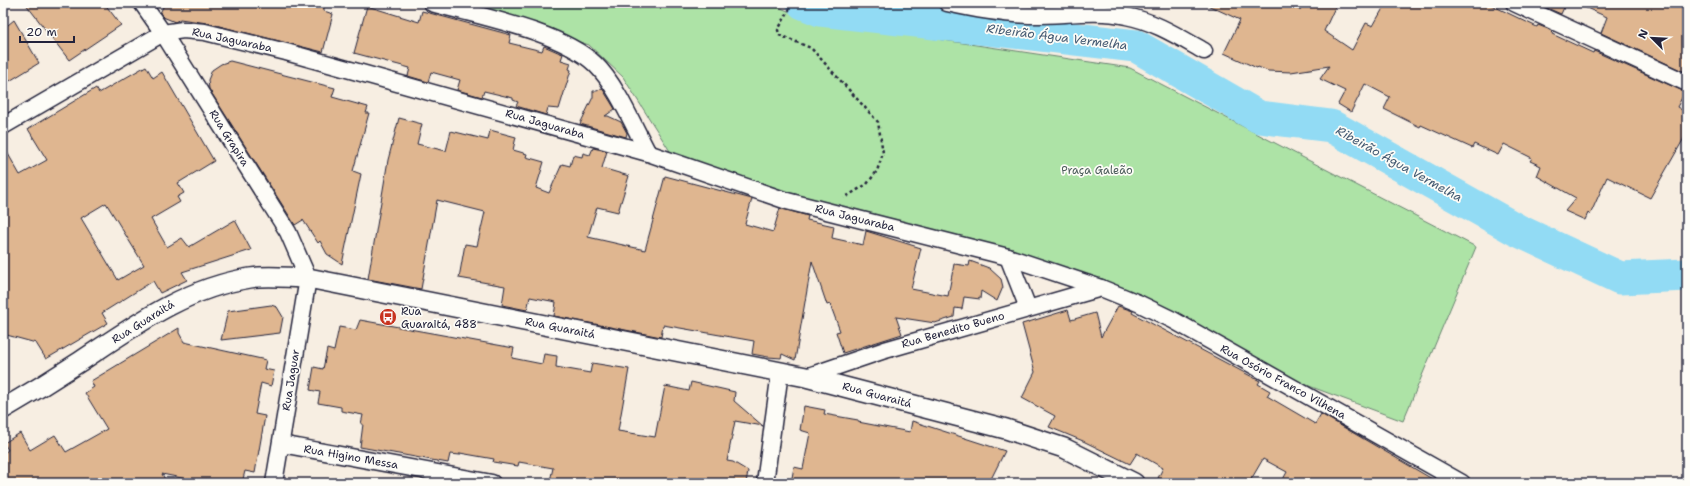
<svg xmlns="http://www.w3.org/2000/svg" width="1690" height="486" viewBox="0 0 1690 486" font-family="'Shantell Sans',sans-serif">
<rect width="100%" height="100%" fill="#f7eee2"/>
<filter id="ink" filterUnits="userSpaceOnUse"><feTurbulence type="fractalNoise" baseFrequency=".025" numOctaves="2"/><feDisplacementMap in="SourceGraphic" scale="8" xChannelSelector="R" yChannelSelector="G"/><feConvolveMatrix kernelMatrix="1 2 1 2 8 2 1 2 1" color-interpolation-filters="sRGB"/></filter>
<g filter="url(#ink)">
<polygon fill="#ade3a6" stroke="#688270" points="461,3 769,3 809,20 1130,68 1476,247 1403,421 1293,380 1114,285 680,167 623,77 589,45"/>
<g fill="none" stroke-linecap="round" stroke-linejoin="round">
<polyline stroke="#92dbf4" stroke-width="33" points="803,3 820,10 1136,46 1259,117 1331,126 1517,230 1620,278 1687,275"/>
</g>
<g fill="#dfb690" stroke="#22223b" fill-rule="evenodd">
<polygon points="25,3 104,3 121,25 69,60"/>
<polygon points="165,3 310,3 324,7 324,11 333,14 323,52 207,23 180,19 175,22 163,17 160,13"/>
<polygon points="1203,3 1285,3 1300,10 1303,3 1337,3 1324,31 1352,50 1366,23 1373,26 1386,3 1487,3 1537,27 1538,25 1553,31 1552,34 1593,53 1594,51 1685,92 1677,107 1687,113 1687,133 1650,198 1607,177 1590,215 1588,213 1585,220 1565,211 1576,198 1537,176 1541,166 1530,161 1532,158 1504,144 1498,155 1474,144 1472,148 1421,125 1420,127 1384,109 1390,97 1365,84 1351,112 1338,104 1345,91 1320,79 1329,66 1291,72 1268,71 1258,67 1257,68 1224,53 1240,20"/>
<polygon points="1549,3 1566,3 1561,14 1547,8"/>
<polygon points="1575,3 1687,3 1687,73 1601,33 1607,17"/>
<polygon points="367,6 419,22 422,11 511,35 509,43 542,51 544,46 560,53 563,54 561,60 571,63 569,69 571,70 559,109 548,108 546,115 516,106 518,102 513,100 513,98 484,91 482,97 457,90 460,80 431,72 428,82 408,76 410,68 354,53"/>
<polygon points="14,20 39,63 3,85 3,29"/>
<polygon points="230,61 335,88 332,97 368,107 366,113 369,113 353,171 361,174 342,264 327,254 320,241 318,243 303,220 295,225 209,89 208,80 212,70 221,64"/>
<path d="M146,66L153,78L162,72L214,161L178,183L184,193L177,197L180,202L151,219L167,247L182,238L189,247L235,220L251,250L182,272L187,280L160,293L153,281L102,313L108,323L46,359L36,343L3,334V145L20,175L47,160L28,129L96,88L99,93ZM106,203L144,265L118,280L81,218Z"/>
<polygon points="602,88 615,109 605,116 608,116 621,122 627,133 626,137 580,124 593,97 593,91 597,91"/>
<polygon points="399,118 422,124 417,144 446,151 451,131 488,140 490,130 516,137 513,150 527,154 526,157 544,162 536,188 549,193 562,164 570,166 573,155 582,157 583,153 590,155 593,148 607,151 602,168 629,176 618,212 597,207 588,237 645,250 665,176 752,199 745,224 773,232 780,208 808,216 807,220 834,226 832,238 863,245 866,231 921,248 911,289 948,296 954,264 969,266 970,261 989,268 1001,279 1003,287 997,301 981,291 980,299 964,297 962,309 955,308 954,317 935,323 896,317 902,334 843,353 836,332 840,331 830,304 827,305 812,261 795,360 782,354 781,358 768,357 752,354 754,341 663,325 661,337 554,316 556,302 530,297 527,310 502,305 505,286 459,278 465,244 477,246 485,212 437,200 421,289 368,279 388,160"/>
<polygon points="271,305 277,307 283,317 280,333 221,340 228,311"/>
<polygon points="1118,306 1133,311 1132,313 1260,381 1258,384 1270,391 1267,396 1315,424 1321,414 1439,483 1281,483 1287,472 1263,459 1249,483 1168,483 1158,478 1163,468 1137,453 1130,464 1083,441 1049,427 1055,416 1022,398 1035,372 1022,324 1068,310 1071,320 1095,313 1101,337"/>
<polygon points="360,320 514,348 512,358 542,364 544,354 557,356 556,367 590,373 592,363 629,369 618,431 655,437 665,386 689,391 691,382 735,392 734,401 763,426 735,421 727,461 733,462 748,471 746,483 559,483 550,481 553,468 519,462 518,466 493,462 494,459 460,453 460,455 450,454 448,463 360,447 363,424 361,424 363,415 341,411 341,407 318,403 320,392 310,390 314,367 323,369 327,349 334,351 339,327 356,330"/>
<polygon points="179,328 179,333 184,342 266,360 264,369 274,371 271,386 261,383 255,414 265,416 255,473 245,471 242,483 206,483 162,474 167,483 3,483 3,454 8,450 4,443 20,433 30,450 55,435 66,452 107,429 85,393 94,387 91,381"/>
<polygon points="804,406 825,410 824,414 858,420 858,422 910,432 912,421 1005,451 989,483 791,483 794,467 803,469 810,433 800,430"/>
</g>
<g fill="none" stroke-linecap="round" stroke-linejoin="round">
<defs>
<g id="minor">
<polyline points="142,3 163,33 288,232 308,278 274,483"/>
<path d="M432,3C478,16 560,31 595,64C616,84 634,127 648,153"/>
<path d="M947,3C974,9 1001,14 1029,15C1061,16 1094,9 1126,16C1154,21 1179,37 1204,51"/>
<polyline points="1514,3 1687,83"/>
<polyline points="3,126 163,33 183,30 205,32 286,52 648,153 787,201 1008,257 1101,288 1138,303 1173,320 1462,483"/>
<polyline points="1008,257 1028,308"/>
<polyline points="806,377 885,350 1101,288"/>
<polyline points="281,444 492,483"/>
<polyline points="765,483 780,372"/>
</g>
<path id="tertiary" d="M3,409C29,394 55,378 81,361C134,326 185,288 250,278C268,275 289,278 308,278L806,377L1006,429L1064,448L1134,483"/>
</defs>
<use href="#minor" stroke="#22223b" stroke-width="19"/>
<use href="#tertiary" stroke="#22223b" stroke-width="22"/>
<polyline stroke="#22223b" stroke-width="2.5" stroke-dasharray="3 3" stroke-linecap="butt" points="793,3 778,30 779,35 811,48 878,122 883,153 877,171 867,184 844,198"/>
<use href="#minor" stroke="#fdfcf7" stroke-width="16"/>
<use href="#tertiary" stroke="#fdfcf7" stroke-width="19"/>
</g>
</g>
<defs>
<symbol id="bus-disc" viewBox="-11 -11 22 22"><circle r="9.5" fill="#c8321e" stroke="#fdfcf7"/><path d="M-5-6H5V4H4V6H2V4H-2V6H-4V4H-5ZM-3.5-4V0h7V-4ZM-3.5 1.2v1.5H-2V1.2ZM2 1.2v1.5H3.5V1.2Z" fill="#fff"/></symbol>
</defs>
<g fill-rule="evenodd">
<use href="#bus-disc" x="378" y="307" width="20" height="20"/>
</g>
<g text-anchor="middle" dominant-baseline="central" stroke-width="3.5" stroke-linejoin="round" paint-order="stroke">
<g font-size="11" fill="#22223b" stroke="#fdfcf7">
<text transform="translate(232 40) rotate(12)">Rua Jaguaraba</text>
<text transform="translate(545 124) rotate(16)">Rua Jaguaraba</text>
<text transform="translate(229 138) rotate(58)">Rua Grapira</text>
<text transform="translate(855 218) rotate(14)">Rua Jaguaraba</text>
<text transform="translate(143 322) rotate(-32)">Rua Guaraitá</text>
<text transform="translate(560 328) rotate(11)">Rua Guaraitá</text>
<text transform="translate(953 330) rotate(-16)">Rua Benedito Bueno</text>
<text transform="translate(291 380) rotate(-81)">Rua Jaguar</text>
<text transform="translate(1283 382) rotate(29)">Rua Osório Franco Vilhena</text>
<text transform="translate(877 395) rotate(15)">Rua Guaraitá</text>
<text transform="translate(351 457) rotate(10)">Rua Higino Messa</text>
</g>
<g font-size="11" fill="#4c5c5b" stroke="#fdfcf7">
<text x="1097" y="170">Praça Galeão</text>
</g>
<g font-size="11" fill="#22223b" stroke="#fdfcf7" text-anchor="start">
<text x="401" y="311">Rua<tspan x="401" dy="13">Guaraitá, 488</tspan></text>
</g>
<g font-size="12" font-style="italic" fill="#445a72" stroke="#fdfcf7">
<text transform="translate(1057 37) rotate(7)">Ribeirão Água Vermelha</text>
<text transform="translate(1399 164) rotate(29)">Ribeirão Água Vermelha</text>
</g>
</g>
<rect width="1690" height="486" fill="none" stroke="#fdfcf7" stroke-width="16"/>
<rect x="8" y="8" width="1674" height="470" fill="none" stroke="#22223b" stroke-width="1.5" filter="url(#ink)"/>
<g transform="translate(1652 38) rotate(294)" stroke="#fdfcf7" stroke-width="3" paint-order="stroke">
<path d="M0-3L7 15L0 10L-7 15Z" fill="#22223b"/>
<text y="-6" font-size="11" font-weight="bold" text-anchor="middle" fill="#22223b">N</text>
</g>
<path d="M20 36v6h54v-6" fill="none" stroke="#22223b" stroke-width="2"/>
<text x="26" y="36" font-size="12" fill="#22223b" stroke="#fdfcf7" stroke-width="3" paint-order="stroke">20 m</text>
</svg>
